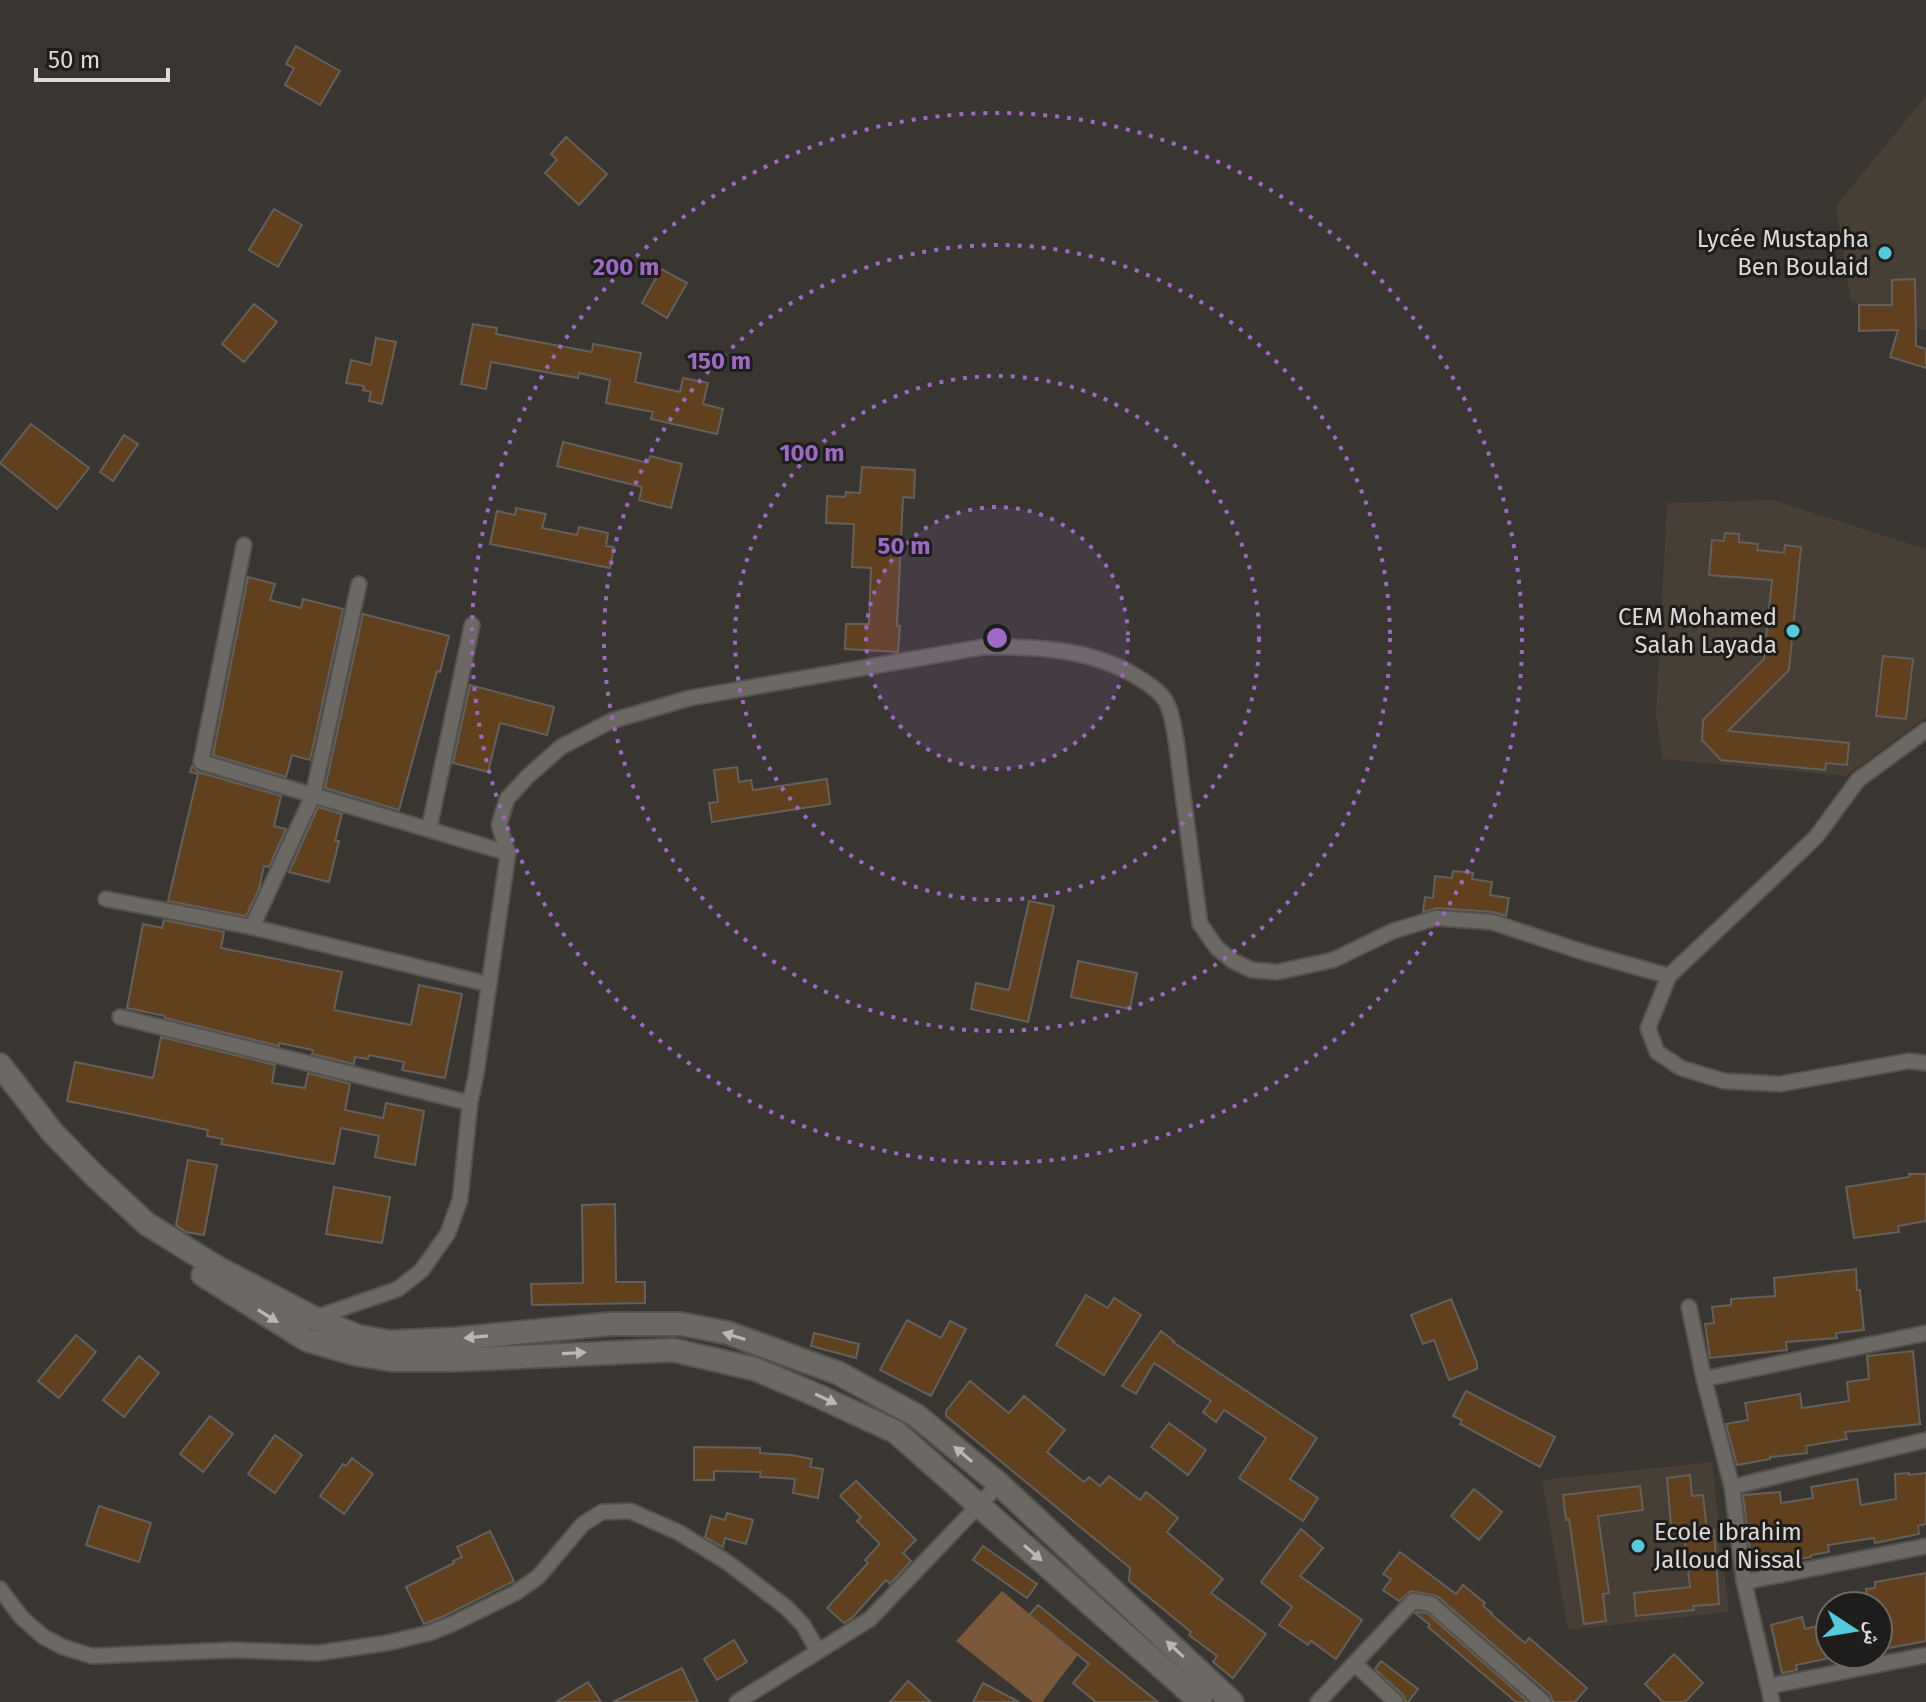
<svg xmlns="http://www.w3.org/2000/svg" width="1926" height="1702" viewBox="0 0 1926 1702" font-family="'Fira Sans','Noto Naskh Arabic',sans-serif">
<rect width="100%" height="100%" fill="#393531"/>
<g fill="#473e35">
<polygon points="1926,96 1926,330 1922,330 1851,301 1836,206"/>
<polygon points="1773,500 1926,549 1926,717 1846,776 1662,759 1656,714 1667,503"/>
<polygon points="1712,1462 1729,1612 1568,1630 1542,1480"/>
</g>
<polygon fill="#7b5938" points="1002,1591 1078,1655 1042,1702 1033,1702 956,1641"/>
<g fill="#61401e" stroke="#64605b" stroke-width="2">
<polygon points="296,46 340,71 320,105 285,85 294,68 286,64"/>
<polygon points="566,137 607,174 579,205 545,173 557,160 551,154"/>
<polygon points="274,209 302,225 278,267 249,250"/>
<polygon points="661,269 687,283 667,318 642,303"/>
<polygon points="1915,279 1916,346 1926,349 1926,368 1890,357 1898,330 1859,331 1859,305 1892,305 1892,280"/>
<polygon points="254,304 277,322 244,362 222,344"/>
<polygon points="473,324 497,328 496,334 592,352 593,344 641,353 635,382 680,392 683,378 708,383 703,404 723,409 717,434 651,419 653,412 606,403 610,380 579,373 578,378 491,362 486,389 461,384"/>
<polygon points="376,338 396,342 382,404 369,401 371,392 363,390 364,386 346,383 351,360 371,365"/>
<polygon points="31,424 89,468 57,509 0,463"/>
<polygon points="124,435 138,444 113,481 100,472"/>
<polygon points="563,442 648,463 650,456 682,464 671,508 639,500 642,487 557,466"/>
<polygon points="862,467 915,470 914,498 903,497 897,626 900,626 898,652 845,649 846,624 869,624 871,568 852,567 854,524 826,523 827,496 845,497 846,492 860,493"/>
<polygon points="516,508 546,514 542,528 577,535 579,527 608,533 606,546 614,547 610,568 490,544 497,511 515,515"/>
<polygon points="1725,533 1739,534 1739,542 1758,544 1757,550 1784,553 1785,545 1801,547 1789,670 1728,731 1849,743 1847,765 1826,763 1825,770 1721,760 1702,740 1703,720 1764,659 1772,580 1709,575 1712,540 1724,541"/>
<polygon points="248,577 275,584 270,600 301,608 303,599 343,609 310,760 292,755 286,777 213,755"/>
<polygon points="363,614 449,636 440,672 437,671 399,810 325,788"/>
<polygon points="1883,656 1913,659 1906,719 1876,716"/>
<polygon points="470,685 554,707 547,735 500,723 488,772 453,763"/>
<polygon points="192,766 198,772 281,796 274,826 286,829 269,867 264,866 259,889 246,916 168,901 198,774 190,772"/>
<polygon points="737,767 739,782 751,780 753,790 827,779 830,804 712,822 709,803 718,802 714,770"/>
<polygon points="318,807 342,814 335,841 339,841 329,882 289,872"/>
<polygon points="1453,871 1473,873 1472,879 1492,882 1490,895 1509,898 1506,916 1493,912 1437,908 1423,912 1425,897 1433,898 1435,876 1452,878"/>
<polygon points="1029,901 1054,906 1028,1022 971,1009 976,983 1009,990"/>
<polygon points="164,920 224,932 221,948 342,972 334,1010 411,1025 419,985 462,994 445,1078 402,1070 404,1062 369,1055 368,1059 355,1057 354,1064 312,1054 313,1050 279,1043 279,1046 165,1018 165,1016 127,1008 143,924 162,928"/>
<polygon points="1078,961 1137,973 1130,1009 1071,997"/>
<polygon points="161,1037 275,1065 272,1083 305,1088 308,1073 350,1084 345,1110 383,1118 386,1103 424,1111 415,1165 375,1157 379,1136 341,1128 334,1164 221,1144 223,1139 207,1136 208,1130 67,1101 75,1062 153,1078"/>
<polygon points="188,1160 217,1165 204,1235 186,1232 176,1225"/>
<polygon points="1909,1174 1926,1174 1926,1221 1898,1226 1899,1232 1854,1238 1846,1187 1909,1177"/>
<polygon points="334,1187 390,1197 382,1243 326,1234"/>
<polygon points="615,1204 616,1282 645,1282 645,1303 532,1305 531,1284 583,1283 582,1205"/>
<polygon points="1856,1269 1857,1290 1860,1290 1864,1330 1836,1333 1837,1338 1786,1342 1787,1350 1710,1358 1705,1324 1714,1323 1712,1307 1731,1305 1731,1299 1775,1296 1774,1278"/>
<polygon points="1086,1295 1108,1308 1114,1298 1141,1315 1104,1375 1056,1345"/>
<polygon points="1451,1299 1477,1363 1477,1369 1449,1380 1434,1340 1423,1344 1411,1315"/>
<polygon points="907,1320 941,1338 950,1321 966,1329 931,1396 880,1370"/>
<polygon points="1161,1331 1174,1341 1173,1342 1317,1438 1290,1479 1318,1498 1303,1521 1239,1478 1266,1438 1224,1410 1216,1422 1203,1412 1211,1401 1154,1363 1136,1394 1122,1386"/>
<polygon points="814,1333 859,1344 856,1358 811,1346"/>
<polygon points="76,1335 96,1352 59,1398 38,1381"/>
<polygon points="1913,1351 1920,1424 1845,1432 1847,1439 1806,1446 1807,1453 1770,1457 1770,1459 1737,1465 1726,1424 1748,1420 1745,1403 1800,1394 1802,1408 1849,1401 1847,1382 1869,1379 1867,1356"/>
<polygon points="139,1356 159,1373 124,1417 103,1400"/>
<polygon points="970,1381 1009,1413 1024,1396 1065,1430 1047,1452 1084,1482 1089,1477 1100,1486 1109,1476 1140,1500 1146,1492 1178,1518 1167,1532 1223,1579 1211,1593 1266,1634 1233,1678 1213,1662 1217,1656 1189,1635 1191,1632 1129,1581 1130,1568 946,1416 946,1411"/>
<polygon points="1466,1391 1555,1437 1540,1467 1460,1424 1462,1420 1453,1416"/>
<polygon points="210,1416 233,1434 203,1472 180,1454"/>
<polygon points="1169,1423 1206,1450 1188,1475 1151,1447"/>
<polygon points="275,1435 302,1455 275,1493 248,1474"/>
<polygon points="694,1447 760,1448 760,1453 791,1455 812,1459 810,1467 823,1469 818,1498 793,1493 795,1479 760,1477 761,1472 714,1471 714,1480 694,1480"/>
<polygon points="352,1458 373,1474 344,1514 320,1496 343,1464 346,1466"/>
<polygon points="1909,1473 1909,1475 1926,1473 1926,1524 1918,1526 1919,1534 1875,1543 1874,1538 1828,1545 1829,1552 1811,1555 1811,1557 1789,1561 1789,1563 1777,1565 1752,1567 1743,1495 1780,1492 1781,1503 1813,1498 1811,1487 1857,1479 1861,1505 1896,1499 1895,1474"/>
<polygon points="1690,1475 1692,1496 1703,1495 1707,1531 1714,1530 1719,1604 1693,1606 1694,1610 1636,1616 1634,1593 1690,1587 1684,1535 1672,1536 1667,1478"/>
<polygon points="856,1481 916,1540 903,1553 911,1561 890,1584 886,1580 852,1618 844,1623 827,1608 868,1563 865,1560 880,1544 857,1521 861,1517 840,1496"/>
<polygon points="1640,1486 1643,1510 1598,1516 1609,1593 1603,1594 1606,1621 1584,1624 1569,1519 1566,1520 1563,1495"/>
<polygon points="1474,1489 1502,1512 1479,1540 1451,1516"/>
<polygon points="99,1506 151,1523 139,1562 86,1545"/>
<polygon points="727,1513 753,1520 746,1544 725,1538 723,1547 705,1537 711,1516 725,1520"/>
<polygon points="1301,1529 1323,1548 1300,1576 1362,1620 1336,1659 1311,1641 1308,1645 1279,1625 1292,1607 1261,1582"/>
<polygon points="490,1531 514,1581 442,1617 424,1624 406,1587 454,1563 453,1561 462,1557 457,1547"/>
<polygon points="983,1546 1037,1584 1027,1598 973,1560"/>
<polygon points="1400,1552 1456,1594 1463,1585 1485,1603 1483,1606 1492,1613 1491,1614 1525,1643 1529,1638 1587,1688 1575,1702 1553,1702 1550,1694 1437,1596 1411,1591 1399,1601 1383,1590 1391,1579 1383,1574"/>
<polygon points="1926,1573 1926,1641 1878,1650 1878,1606 1869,1606 1866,1589 1875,1588 1875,1582"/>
<polygon points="1038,1605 1158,1702 1096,1702 1073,1683 1089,1664 1029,1615"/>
<polygon points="1417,1612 1427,1613 1528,1702 1516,1702 1428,1627 1430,1625 1415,1613"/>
<polygon points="1802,1617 1805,1629 1830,1623 1830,1658 1796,1665 1797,1670 1782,1673 1771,1625"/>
<polygon points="734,1640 747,1662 717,1680 704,1659"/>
<polygon points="1674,1654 1703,1683 1685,1702 1663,1702 1645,1684"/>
<polygon points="1381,1661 1418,1689 1408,1702 1406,1702 1403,1695 1375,1669"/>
<polygon points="682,1668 698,1702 613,1702 637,1690"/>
<polygon points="908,1681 931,1702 890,1702"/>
<polygon points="588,1682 601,1702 556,1702"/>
<polygon points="983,1683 1019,1702 973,1702"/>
</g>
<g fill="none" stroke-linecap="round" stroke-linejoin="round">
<defs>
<g id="minor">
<polyline points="244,545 201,762 508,853 476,1075 470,1103 460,1200 448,1233 422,1270 398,1289 314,1318"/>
<polyline points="1926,730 1858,780 1816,837 1669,976 1648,1028 1657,1052 1681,1068 1724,1081 1780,1084 1909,1061 1926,1063"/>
<polyline points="429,829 472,625"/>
<path d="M508,853L499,825L507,799L528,776L561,747L611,721L690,698L983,647C1037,646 1096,649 1142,680C1150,685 1160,692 1165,700C1174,713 1178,755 1180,772C1187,823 1193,873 1200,924L1217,948L1233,961L1252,970L1277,972L1333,960L1393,931L1436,918L1492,922L1583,952L1669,976"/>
<polyline points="106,899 252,927 488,984"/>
<polyline points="252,927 313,795 359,584"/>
<polyline points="120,1017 470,1103"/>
<polyline points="1689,1307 1704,1379 1732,1487 1744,1582 1772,1702"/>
<polyline points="1704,1379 1926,1333"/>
<polyline points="1732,1487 1926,1440"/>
<polyline points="1744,1582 1926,1546"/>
<polyline points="0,1589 22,1618 44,1637 63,1647 92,1656 233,1650 318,1653 387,1643 429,1633 452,1624 515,1593 538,1577 583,1524 602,1512 630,1511 678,1532 727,1562 787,1608 803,1625 818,1651"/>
<polyline points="1355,1664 1396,1702"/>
<polyline points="1770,1686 1926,1655"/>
<polyline points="737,1702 870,1619 999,1484"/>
<polyline points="1318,1702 1413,1601 1431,1604 1543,1702"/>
</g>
<g id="secondary">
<polyline points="0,1065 53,1133 95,1176 147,1224 218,1268 314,1318 357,1336 389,1342 454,1339 610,1324 681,1324 728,1333 838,1373 917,1416 999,1484 1232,1702"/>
<polyline points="203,1275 307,1340 355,1354 392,1360 452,1360 673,1350 755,1369 814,1394 896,1432 1201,1702"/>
</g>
</defs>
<use href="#minor" stroke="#55524e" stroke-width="18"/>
<use href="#secondary" stroke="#55524e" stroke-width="26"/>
<use href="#minor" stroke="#6c6863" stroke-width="14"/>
<use href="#secondary" stroke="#6c6863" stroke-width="22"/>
</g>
<defs><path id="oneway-solid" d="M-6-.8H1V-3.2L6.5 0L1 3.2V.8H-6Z" transform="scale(2)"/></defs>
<g fill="#bab7b4">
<use href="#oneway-solid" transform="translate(268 1316) rotate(32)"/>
<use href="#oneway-solid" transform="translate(734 1336) rotate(-163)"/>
<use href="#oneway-solid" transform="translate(476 1337) rotate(175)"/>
<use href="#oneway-solid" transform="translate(574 1353) rotate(-3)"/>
<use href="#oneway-solid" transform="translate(826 1399) rotate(25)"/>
<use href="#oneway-solid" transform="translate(963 1454) rotate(-140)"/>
<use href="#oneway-solid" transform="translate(1033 1553) rotate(41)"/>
<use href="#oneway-solid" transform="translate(1175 1649) rotate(-137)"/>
</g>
<circle cx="997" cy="638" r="131" fill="#9d69c7" fill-opacity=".12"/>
<g fill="none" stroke="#9d69c7" stroke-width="4" stroke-dasharray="4 8">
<circle cx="997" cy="638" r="131"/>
<circle cx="997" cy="638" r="262"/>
<circle cx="997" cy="638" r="393"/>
<circle cx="997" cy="638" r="525"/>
</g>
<g fill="#54cadd" stroke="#1f1d1b" stroke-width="3">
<circle cx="1885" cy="253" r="8"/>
<circle cx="1793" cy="631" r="8"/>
<circle cx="1638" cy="1546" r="8"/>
</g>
<g text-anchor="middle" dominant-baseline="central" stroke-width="6" stroke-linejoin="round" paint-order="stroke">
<g font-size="24" fill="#dcd9d7" stroke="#1f1d1b" text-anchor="end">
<text x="1869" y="239">Lycée Mustapha<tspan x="1869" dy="28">Ben Boulaid</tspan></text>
<text x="1777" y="617">CEM Mohamed<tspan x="1777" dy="28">Salah Layada</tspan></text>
<text x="1654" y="1532" text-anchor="start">Ecole Ibrahim<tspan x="1654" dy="28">Jalloud Nissal</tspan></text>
</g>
</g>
<circle cx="997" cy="638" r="12" fill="#9d69c7" stroke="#1f1d1b" stroke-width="4"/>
<g font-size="24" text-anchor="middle" font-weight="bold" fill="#9d69c7" stroke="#1f1d1b" stroke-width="6" stroke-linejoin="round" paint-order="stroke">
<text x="626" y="275">200 m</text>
<text x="719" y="369">150 m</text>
<text x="812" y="461">100 m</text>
<text x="904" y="554">50 m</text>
</g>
<g transform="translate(1854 1630) rotate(102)"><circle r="38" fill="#1f1d1b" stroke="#6b6866" stroke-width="2"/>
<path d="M0-6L14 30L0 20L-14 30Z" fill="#54cadd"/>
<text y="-12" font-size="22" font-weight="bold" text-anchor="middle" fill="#dcd9d7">ش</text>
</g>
<path d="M36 68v12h132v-12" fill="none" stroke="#dcd9d7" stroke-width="4"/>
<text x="48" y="68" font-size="24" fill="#dcd9d7" stroke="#1f1d1b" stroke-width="6" paint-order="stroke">50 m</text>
</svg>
